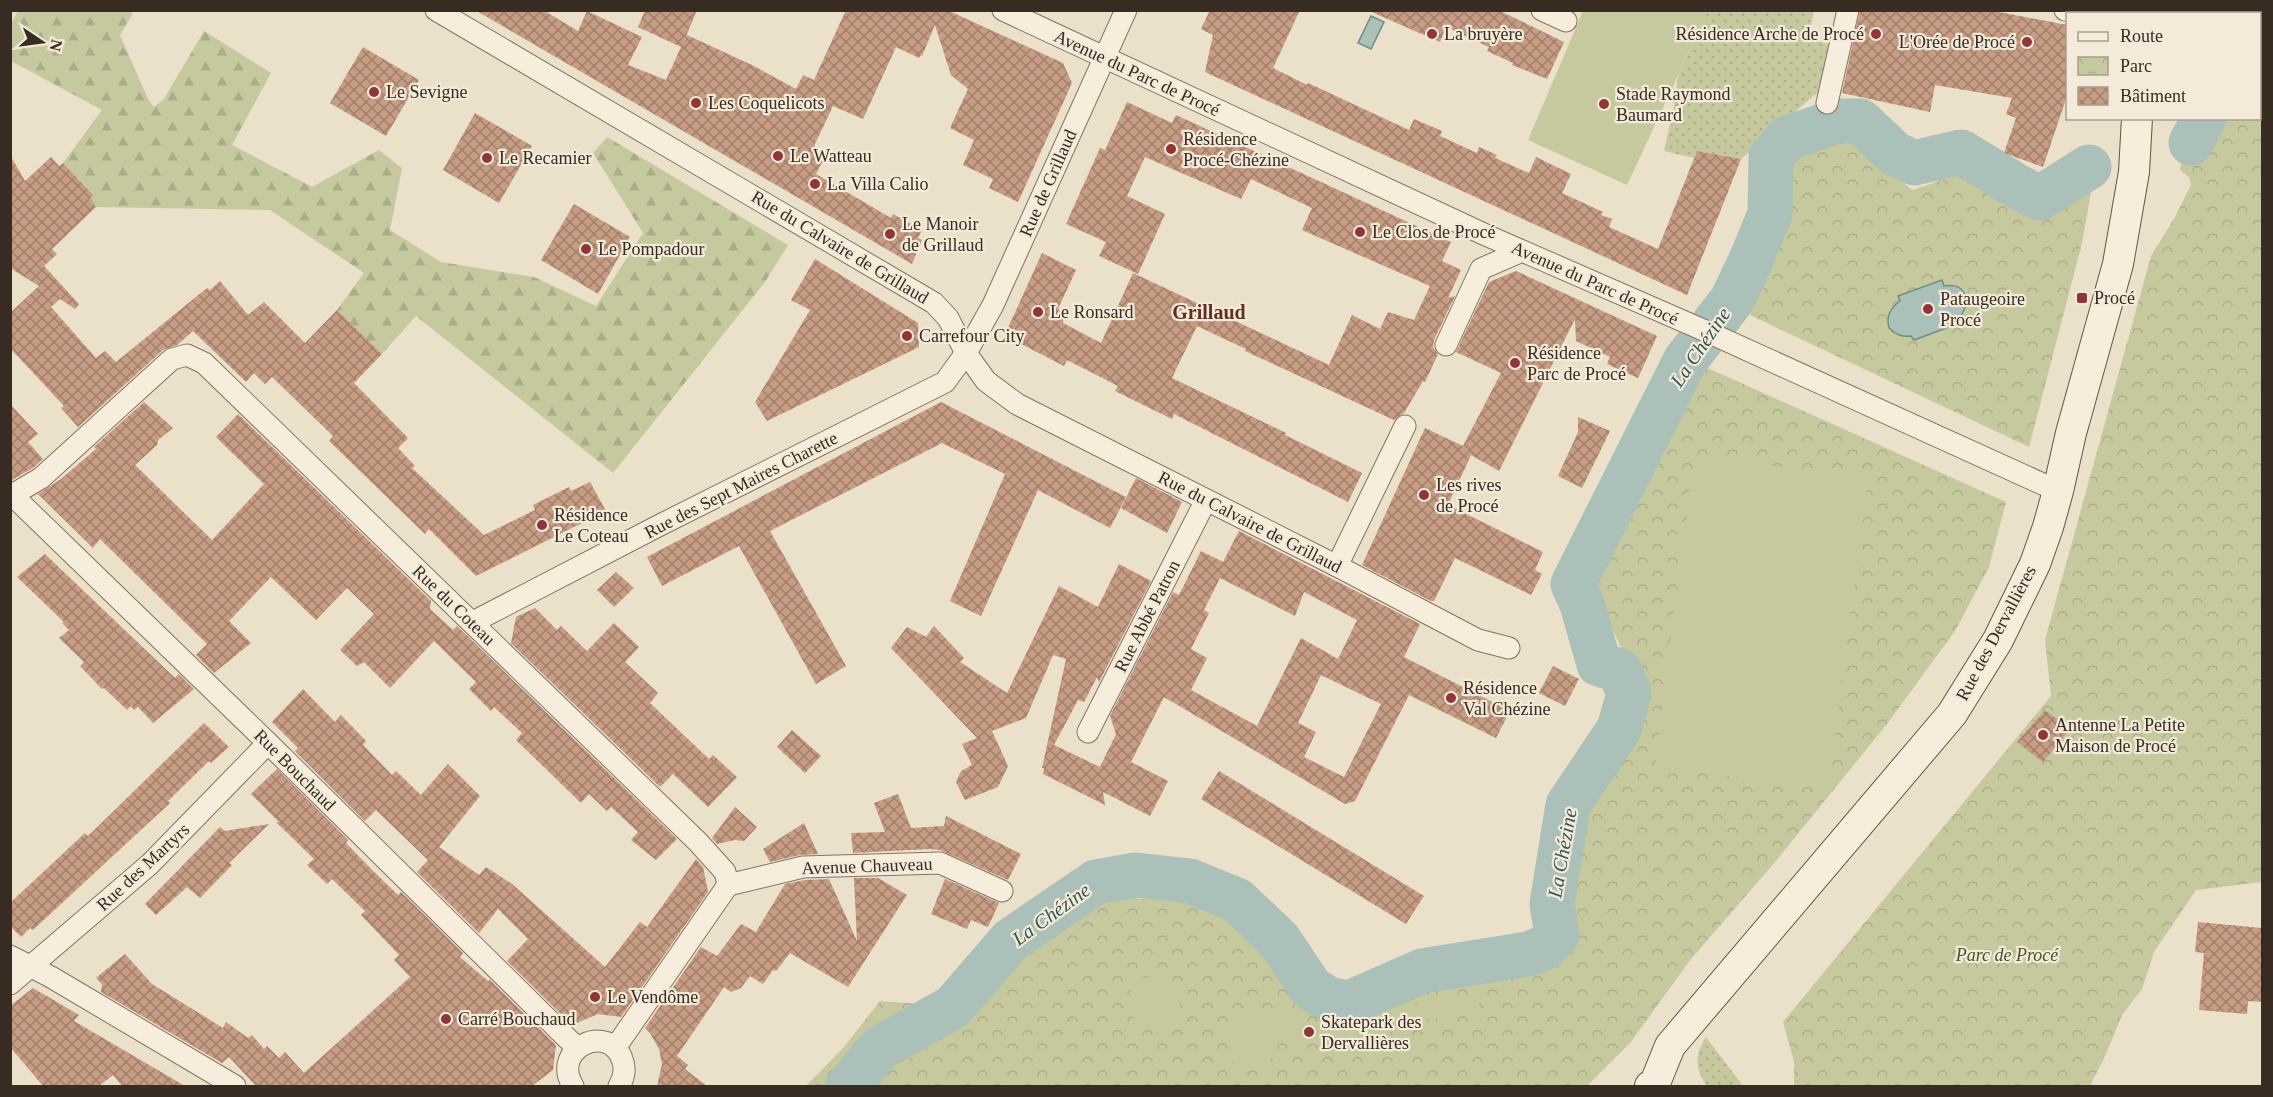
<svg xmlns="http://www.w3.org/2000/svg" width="2273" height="1097" viewBox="0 0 2273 1097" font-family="'Times New Roman',serif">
<defs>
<pattern id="grass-dots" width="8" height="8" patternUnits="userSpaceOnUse" patternTransform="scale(1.5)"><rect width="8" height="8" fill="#c6c99e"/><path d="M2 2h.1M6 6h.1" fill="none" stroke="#abad88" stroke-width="1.8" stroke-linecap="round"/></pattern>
<pattern id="forest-firs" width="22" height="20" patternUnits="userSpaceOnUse" patternTransform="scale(1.5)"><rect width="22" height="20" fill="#c6c99e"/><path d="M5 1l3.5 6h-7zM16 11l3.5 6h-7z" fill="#abad88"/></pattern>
<pattern id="park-crowns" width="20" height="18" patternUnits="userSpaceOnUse" patternTransform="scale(1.5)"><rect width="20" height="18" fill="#c6c99e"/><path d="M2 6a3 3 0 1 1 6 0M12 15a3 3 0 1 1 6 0" fill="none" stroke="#abad88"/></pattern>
<pattern id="building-cross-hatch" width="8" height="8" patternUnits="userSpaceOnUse" patternTransform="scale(1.5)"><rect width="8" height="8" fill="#c69c83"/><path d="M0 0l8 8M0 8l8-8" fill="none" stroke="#a27f6b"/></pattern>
</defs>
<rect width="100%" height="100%" fill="#ebe0ca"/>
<g fill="url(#grass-dots)">
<polygon points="1708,11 1814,11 1808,39 1830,44 1818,92 1741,159 1697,151 1694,158 1664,151 1674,106 1678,76"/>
<path d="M1706,1037L1743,1086H1707C1695,1070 1694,1054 1706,1037Z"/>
</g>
<polygon fill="url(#forest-firs)" points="18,11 129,11 133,13 120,35 148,99 154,107 164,99 204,31 271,73 232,145 312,187 379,150 402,168 390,230 441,262 534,277 596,306 643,233 593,153 607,137 788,245 765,282 613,473 416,316 382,354 337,310 364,273 270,210 96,207 89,199 93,195 63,163 102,110 11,61 10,25"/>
<g fill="url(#park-crowns)">
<polygon points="2205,11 2262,11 2262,882 2196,890 2154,952 2142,989 2122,1015 2106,1054 2090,1086 1794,1086 1794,1062 1783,1022 2051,696 2045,640 2151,256 2175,217 2191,185 2189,177 2180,170 2188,119 2260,118 2260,14 2205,13"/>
<polygon points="1845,135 1912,190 1963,173 2041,221 2092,187 2082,243 2029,447 1750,315 1781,227 1784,161"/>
<polygon points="1701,365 2006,502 1989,567 1955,631 1887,724 1770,868 1691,959 1630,1043 1587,1086 806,1086 844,1047 880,1001 945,1006 981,986 1015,952 1085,894 1223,905 1293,982 1327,1008 1359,1006 1425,979 1543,960 1567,948 1559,904 1576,814 1609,754 1640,709 1633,673 1590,582"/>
</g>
<g fill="#c6c99e">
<polygon points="1583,11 1708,11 1627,185 1528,140"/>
<polygon points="1694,456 1868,478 1828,789 1655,767"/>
<circle cx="1154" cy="1002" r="26"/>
<polygon points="1478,994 1480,1014 1423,1020 1350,1047 1281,1039 1271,1059 1250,1070 1231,1060 1225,1036 1240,1017 1269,1008 1301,1020 1347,1028 1425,1001"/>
</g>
<g fill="#aac0b8" stroke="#718e85" stroke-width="1.5">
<polygon points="1371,16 1384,22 1371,49 1358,43"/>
<path d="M1942,280L1944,286C1958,284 1964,288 1968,302L1961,316L1956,318L1957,324L1914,340L1911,336C1902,337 1896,335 1889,328C1886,317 1890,308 1900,301L1898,296Z"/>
</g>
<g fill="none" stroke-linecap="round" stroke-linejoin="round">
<g stroke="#aac0b8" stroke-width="45">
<polyline points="2191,143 2204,118"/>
<polyline points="848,1086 880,1048 953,1007 1011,940 1096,882 1136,875 1190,881 1237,900 1279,940 1311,988 1328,999 1349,1003 1422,971 1528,954 1546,947 1557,935 1552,904 1568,805 1619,729 1629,694 1620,671 1599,664 1582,604 1573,584 1685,361 1732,300 1751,260 1770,214 1771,157 1788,138 1837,121 1860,121 1894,153 1914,163 1961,152 2020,188 2040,198 2089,167"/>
</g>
</g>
<g fill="url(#building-cross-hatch)" fill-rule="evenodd">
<polygon points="475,10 543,10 578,31 587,11 642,37 628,65 666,80 681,47 638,27 645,10 697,10 684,41 687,35 754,66 796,89 803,75 814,80 846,10 947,10 1063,63 1072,83 1018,202 989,188 993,179 963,165 974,140 950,128 968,89 951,75 935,25 922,56 921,55 919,58 896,47 863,119 833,106 814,146 827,153 816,174 891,218 893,214 922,230 918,238 922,240 912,264"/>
<polygon points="1210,10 1300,10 1273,68 1307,85 1308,83 1409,130 1414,119 1442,131 1440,136 1477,153 1479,147 1497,155 1495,158 1529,173 1536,157 1571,174 1562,193 1603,212 1601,215 1612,219 1609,227 1658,249 1697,151 1741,159 1687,295 1205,72 1213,35 1201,29"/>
<polygon points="1367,10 1498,10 1564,42 1547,79 1512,65 1513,63 1487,51 1489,47 1446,27 1440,42"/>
<polygon points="1860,10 1989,10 2067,25 2067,96 2043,167 2004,153 2016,118 2006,114 2012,98 1935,85 1930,112 1842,93"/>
<polygon points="363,47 419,80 386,136 330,103"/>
<polygon points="1127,102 1172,123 1176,115 1451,242 1442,261 1461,270 1448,298 1455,296 1434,340 1433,347 1438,354 1425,382 1423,381 1404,413 1394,420 1245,351 1246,349 1197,326 1172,378 1286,433 1285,435 1362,473 1348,502 1174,414 1172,419 1115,391 1118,386 1067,360 1064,366 1008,337 1008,328 1042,253 1076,270 1058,309 1064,315 1063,323 1101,343 1133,273 1329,365 1352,315 1380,329 1388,312 1414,320 1430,286 1302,230 1312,208 1251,179 1241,199 1145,157 1127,196 1165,214 1138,274 1099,256 1106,242 1066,224 1100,148 1105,150"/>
<polygon points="475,113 532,146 499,203 443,170"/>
<polygon points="10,155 25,181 51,157 59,166 63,163 93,195 89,199 96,207 52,249 57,254 44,266 79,304 75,309 60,299 51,307 96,358 105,351 116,362 207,288 210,290 220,281 248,315 264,302 305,343 337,310 382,354 354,383 408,438 398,448 415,466 412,468 484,535 535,510 533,505 569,487 571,491 590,482 606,511 476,576 429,529 425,534 329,441 333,436 272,377 265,384 254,373 246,382 193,331 177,345 163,350 78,427 61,408 64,406 10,348 10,313 39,286 10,268"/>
<polygon points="574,204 630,237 598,294 541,260"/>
<polygon points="815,259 918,323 919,347 767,421 755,402 810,310 791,300"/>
<polygon points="1516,271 1657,336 1638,378 1607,364 1610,357 1576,341 1575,319 1499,471 1471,455 1448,505 1543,552 1535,570 1542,574 1531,595 1455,558 1434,601 1431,601 1362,565 1425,428 1463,446 1501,373 1456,352 1489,282"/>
<polygon points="144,402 173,428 158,440 157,445 135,465 212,540 264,484 216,437 238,414 431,601 430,609 453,630 457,626 677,839 656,860 631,840 638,832 611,807 607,811 589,794 581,803 516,740 522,733 494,707 491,711 469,689 476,682 434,641 390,688 364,662 357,666 340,650 374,614 347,588 316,620 271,577 229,621 251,643 214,673 196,655 207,644 100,539 93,548 38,494 61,479 96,449 94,447"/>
<polygon points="941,402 1126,497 1110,528 1038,490 981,616 950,601 1005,474 942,443 770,531 846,666 816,684 739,546 662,586 647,557"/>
<polygon points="10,404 38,434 28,442 43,459 33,468 10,481"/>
<polygon points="1578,417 1610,431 1582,488 1558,476 1578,432"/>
<polygon points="1136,478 1182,502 1167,533 1121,508"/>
<path d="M1239,531L1420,624L1404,657L1510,711L1496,738L1409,695L1355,801L1345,804L1164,697L1131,762L1168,781L1150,816L1103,792L1105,805L1043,774L1044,768H1042L1066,659L1053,655L1026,718L992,731L1008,766L998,787L965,800L956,782L961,771L972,765L962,744L977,738L891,648L907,627L926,637L934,626L964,658L960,662L1007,693L1059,586L1098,607L1119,564L1151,581L1099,682L1097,677L1084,702L1078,700L1054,745L1100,767L1116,734L1110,716L1173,592L1179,595L1201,551L1223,562ZM1220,578L1295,616L1304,592L1357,620L1338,659L1301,638L1257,726L1191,690L1207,658L1191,649L1209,613L1204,610ZM1321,675L1381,704L1344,777L1304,757L1316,732L1298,723Z"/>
<polygon points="45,554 175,678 179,674 194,689 153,723 138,707 134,710 131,706 127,710 104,688 102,689 80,666 84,662 59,638 69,630 62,623 64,622 17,577"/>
<polygon points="616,572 634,588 614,607 597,590"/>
<polygon points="535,608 557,630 561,626 587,651 614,623 639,647 625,662 658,693 650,703 709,759 713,755 737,777 708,807 673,774 660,787 511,643 516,617"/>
<polygon points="1553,666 1579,679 1565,706 1539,693"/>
<polygon points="303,689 335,722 341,715 366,741 363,745 392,775 396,771 421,795 448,764 480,796 439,847 479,875 486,867 512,884 605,967 640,922 647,927 696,859 703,867 708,892 621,1017 598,1014 572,1025 507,961 528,939 498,909 479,933 417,872 428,860 376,810 365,821 295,751 298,748 272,722"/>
<polygon points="2045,710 2070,729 2043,762 2017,742"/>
<polygon points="204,723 229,747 211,763 209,761 168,801 170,803 33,930 30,928 21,937 10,926 10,903 85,833 88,836"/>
<polygon points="792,730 821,756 805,773 777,747"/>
<polygon points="277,769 348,840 346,843 371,869 398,895 401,892 463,953 460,957 488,981 490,980 556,1045 553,1070 532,1086 256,1086 229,1057 222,1063 101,992 102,984 96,978 125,954 152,984 223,1028 226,1022 248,1038 252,1035 264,1049 267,1046 279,1058 285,1052 304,1073 410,977 394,960 399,955 361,915 365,911 332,879 327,884 307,865 314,859 276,822 279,822 251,794"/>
<polygon points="1219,771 1424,896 1406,924 1201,799"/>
<polygon points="898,794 911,828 944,826 946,816 1021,854 1008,880 940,850 930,849 853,853 851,833 885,832 874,803"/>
<polygon points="735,807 757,827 744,841 735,840 717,844 712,838"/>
<polygon points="804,823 818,854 800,855 770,862 763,849"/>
<polygon points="269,824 229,863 232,865 200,898 187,887 156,915 145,904 220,827 225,831"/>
<polygon points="854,878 878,878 907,895 848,987 790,953 776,971 773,970 763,984 750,976 741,988 731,992 724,987 677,1056 688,1065 685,1069 707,1086 657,1086 662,1064 659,1049 650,1033 645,1028 701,947 717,956 741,924 756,932 785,884 805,880 829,879 857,941"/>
<polygon points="945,879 999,903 988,927 971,920 967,929 931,914"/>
<polygon points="2198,922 2262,928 2262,1002 2248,1001 2247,1014 2199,1010 2204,953 2195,952"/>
<polygon points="33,988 79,1015 74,1021 185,1086 122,1086 113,1075 99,1086 43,1086 10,1047 10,1006"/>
</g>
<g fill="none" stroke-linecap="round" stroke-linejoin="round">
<defs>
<g id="street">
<polyline points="436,10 934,303 948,318 966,353 986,381 1017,404 1337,566 1478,640 1509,648"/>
<polyline points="1003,10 1488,236 1701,329 2058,491"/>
<polyline points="1542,10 1566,21"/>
<polyline points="2065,10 2080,14"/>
<polyline points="1827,103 1848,10"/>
<polyline points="1446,345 1481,269 1522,251"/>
<polyline points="10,493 268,743 571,1042 576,1050"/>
<polyline points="12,495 41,478 172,359 187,355 204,363 698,842 725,872 728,885 615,1048"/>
<polyline points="1337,566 1405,426"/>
<polyline points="473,622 662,524 945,382 966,353 993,305 1126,10"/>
<polyline points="1088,732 1206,500"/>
<polyline points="728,885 803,867 940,863 1002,891"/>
<polyline points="10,956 51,977 235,1086"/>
<polyline points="10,984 150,864 268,743"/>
<path d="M573,1086C550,1048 609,1022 622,1059C626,1069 624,1078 619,1086"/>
</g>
<g id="secondary">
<polyline points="2143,14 2143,10"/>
<polyline points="1650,1086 1655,1083 1670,1046 1952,714 1998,640 2035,564 2048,527 2058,491 2071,433 2118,264 2134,172 2137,118"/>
</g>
</defs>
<use href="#street" stroke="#867260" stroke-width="23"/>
<use href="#secondary" stroke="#685443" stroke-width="32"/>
<use href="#street" stroke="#f6eddd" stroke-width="21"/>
<use href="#secondary" stroke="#f6eddd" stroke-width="30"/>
</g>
<g fill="#90353a" stroke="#f3ead9" stroke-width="2">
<circle cx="1432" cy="34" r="6"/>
<circle cx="1876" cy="34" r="6"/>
<circle cx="2027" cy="42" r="6"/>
<circle cx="374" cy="92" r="6"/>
<circle cx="696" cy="103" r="6"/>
<circle cx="1604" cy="104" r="6"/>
<circle cx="1171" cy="149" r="6"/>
<circle cx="778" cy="156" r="6"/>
<circle cx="487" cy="158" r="6"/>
<circle cx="815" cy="184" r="6"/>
<circle cx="1360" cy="232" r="6"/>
<circle cx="890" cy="234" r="6"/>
<circle cx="586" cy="249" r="6"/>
<rect x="2076" y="292" width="12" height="12" rx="3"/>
<circle cx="1928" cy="309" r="6"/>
<circle cx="1038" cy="312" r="6"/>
<circle cx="907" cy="336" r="6"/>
<circle cx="1515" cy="363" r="6"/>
<circle cx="1424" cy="495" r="6"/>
<circle cx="542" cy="525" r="6"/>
<circle cx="1451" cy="698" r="6"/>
<circle cx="2043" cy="735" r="6"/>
<circle cx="595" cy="997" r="6"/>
<circle cx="446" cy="1019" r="6"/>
<circle cx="1309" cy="1032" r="6"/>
</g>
<g text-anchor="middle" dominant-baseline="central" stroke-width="4.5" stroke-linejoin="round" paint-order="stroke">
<g font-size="18" fill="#382b22" stroke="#f3ead9" text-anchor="start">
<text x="1444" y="34">La bruyère</text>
<text x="1864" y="34" text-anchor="end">Résidence Arche de Procé</text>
<text x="2015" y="42" text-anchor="end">L'Orée de Procé</text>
<text x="386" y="92">Le Sevigne</text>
<text x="1616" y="94">Stade Raymond<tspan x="1616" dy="21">Baumard</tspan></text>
<text x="708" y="103">Les Coquelicots</text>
<text x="1183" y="139">Résidence<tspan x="1183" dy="21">Procé-Chézine</tspan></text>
<text x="790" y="156">Le Watteau</text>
<text x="499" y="158">Le Recamier</text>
<text x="827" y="184">La Villa Calio</text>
<text x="902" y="224">Le Manoir<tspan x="902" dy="21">de Grillaud</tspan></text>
<text x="1372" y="232">Le Clos de Procé</text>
<text x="598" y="249">Le Pompadour</text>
<text x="2094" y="298">Procé</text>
<text x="1940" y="299">Pataugeoire<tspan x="1940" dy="21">Procé</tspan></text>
<text x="1050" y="312">Le Ronsard</text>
<text x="919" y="336">Carrefour City</text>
<text x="1527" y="353">Résidence<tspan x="1527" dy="21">Parc de Procé</tspan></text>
<text x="1436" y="485">Les rives<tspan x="1436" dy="21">de Procé</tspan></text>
<text x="554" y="515">Résidence<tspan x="554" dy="21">Le Coteau</tspan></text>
<text x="1463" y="688">Résidence<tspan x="1463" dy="21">Val Chézine</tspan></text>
<text x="2055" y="725">Antenne La Petite<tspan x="2055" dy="21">Maison de Procé</tspan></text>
<text x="607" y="997">Le Vendôme</text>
<text x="458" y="1019">Carré Bouchaud</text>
<text x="1321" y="1022">Skatepark des<tspan x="1321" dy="21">Dervallières</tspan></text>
</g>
<g font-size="18" fill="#382b22" stroke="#f3ead9">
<text transform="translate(1137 73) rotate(25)">Avenue du Parc de Procé</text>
<text transform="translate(1048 183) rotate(-66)">Rue de Grillaud</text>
<text transform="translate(840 247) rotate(31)">Rue du Calvaire de Grillaud</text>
<text transform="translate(1595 283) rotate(24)">Avenue du Parc de Procé</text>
<text transform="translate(741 485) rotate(-27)">Rue des Sept Maires Charette</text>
<text transform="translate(1250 522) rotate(27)">Rue du Calvaire de Grillaud</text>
<text transform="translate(454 605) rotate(44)">Rue du Coteau</text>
<text transform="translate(1147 616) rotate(-63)">Rue Abbé Patron</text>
<text transform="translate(1996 633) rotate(-62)">Rue des Dervallières</text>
<text transform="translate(295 770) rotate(45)">Rue Bouchaud</text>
<text transform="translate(867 866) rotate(-2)">Avenue Chauveau</text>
<text transform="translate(143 867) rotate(-43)">Rue des Martyrs</text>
</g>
<g font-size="18" font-style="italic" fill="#4a532a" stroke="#f3ead9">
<text x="2007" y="955">Parc de Procé</text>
</g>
<g font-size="20" font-weight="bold" fill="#612f25" stroke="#f3ead9">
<text x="1209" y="312">Grillaud</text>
</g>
<g font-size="20" font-style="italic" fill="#335652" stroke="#f3ead9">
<text transform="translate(1700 347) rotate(-56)">La Chézine</text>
<text transform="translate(1562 853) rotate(-80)">La Chézine</text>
<text transform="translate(1051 914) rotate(-36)">La Chézine</text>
</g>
</g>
<rect width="2273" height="1097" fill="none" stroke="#382b22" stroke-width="24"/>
<rect x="2066" y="12" width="195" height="108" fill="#f3ead9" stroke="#a89e90" stroke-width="1.5"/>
<rect x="2078" y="32" width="30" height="9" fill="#f6eddd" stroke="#a89e90" stroke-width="1.5"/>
<text x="2120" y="42" font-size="18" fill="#382b22">Route</text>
<rect x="2078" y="57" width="30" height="18" fill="url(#park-crowns)" stroke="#a89e90" stroke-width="1.5"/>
<text x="2120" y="72" font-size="18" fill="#382b22">Parc</text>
<rect x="2078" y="87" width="30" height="18" fill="url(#building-cross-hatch)" stroke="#a89e90" stroke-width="1.5"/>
<text x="2120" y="102" font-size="18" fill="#382b22">Bâtiment</text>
<g transform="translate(42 42) rotate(103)" stroke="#f3ead9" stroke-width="4.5" paint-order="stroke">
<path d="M0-4.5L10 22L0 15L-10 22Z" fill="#382b22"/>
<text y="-9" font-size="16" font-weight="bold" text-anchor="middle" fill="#382b22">N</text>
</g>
</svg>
